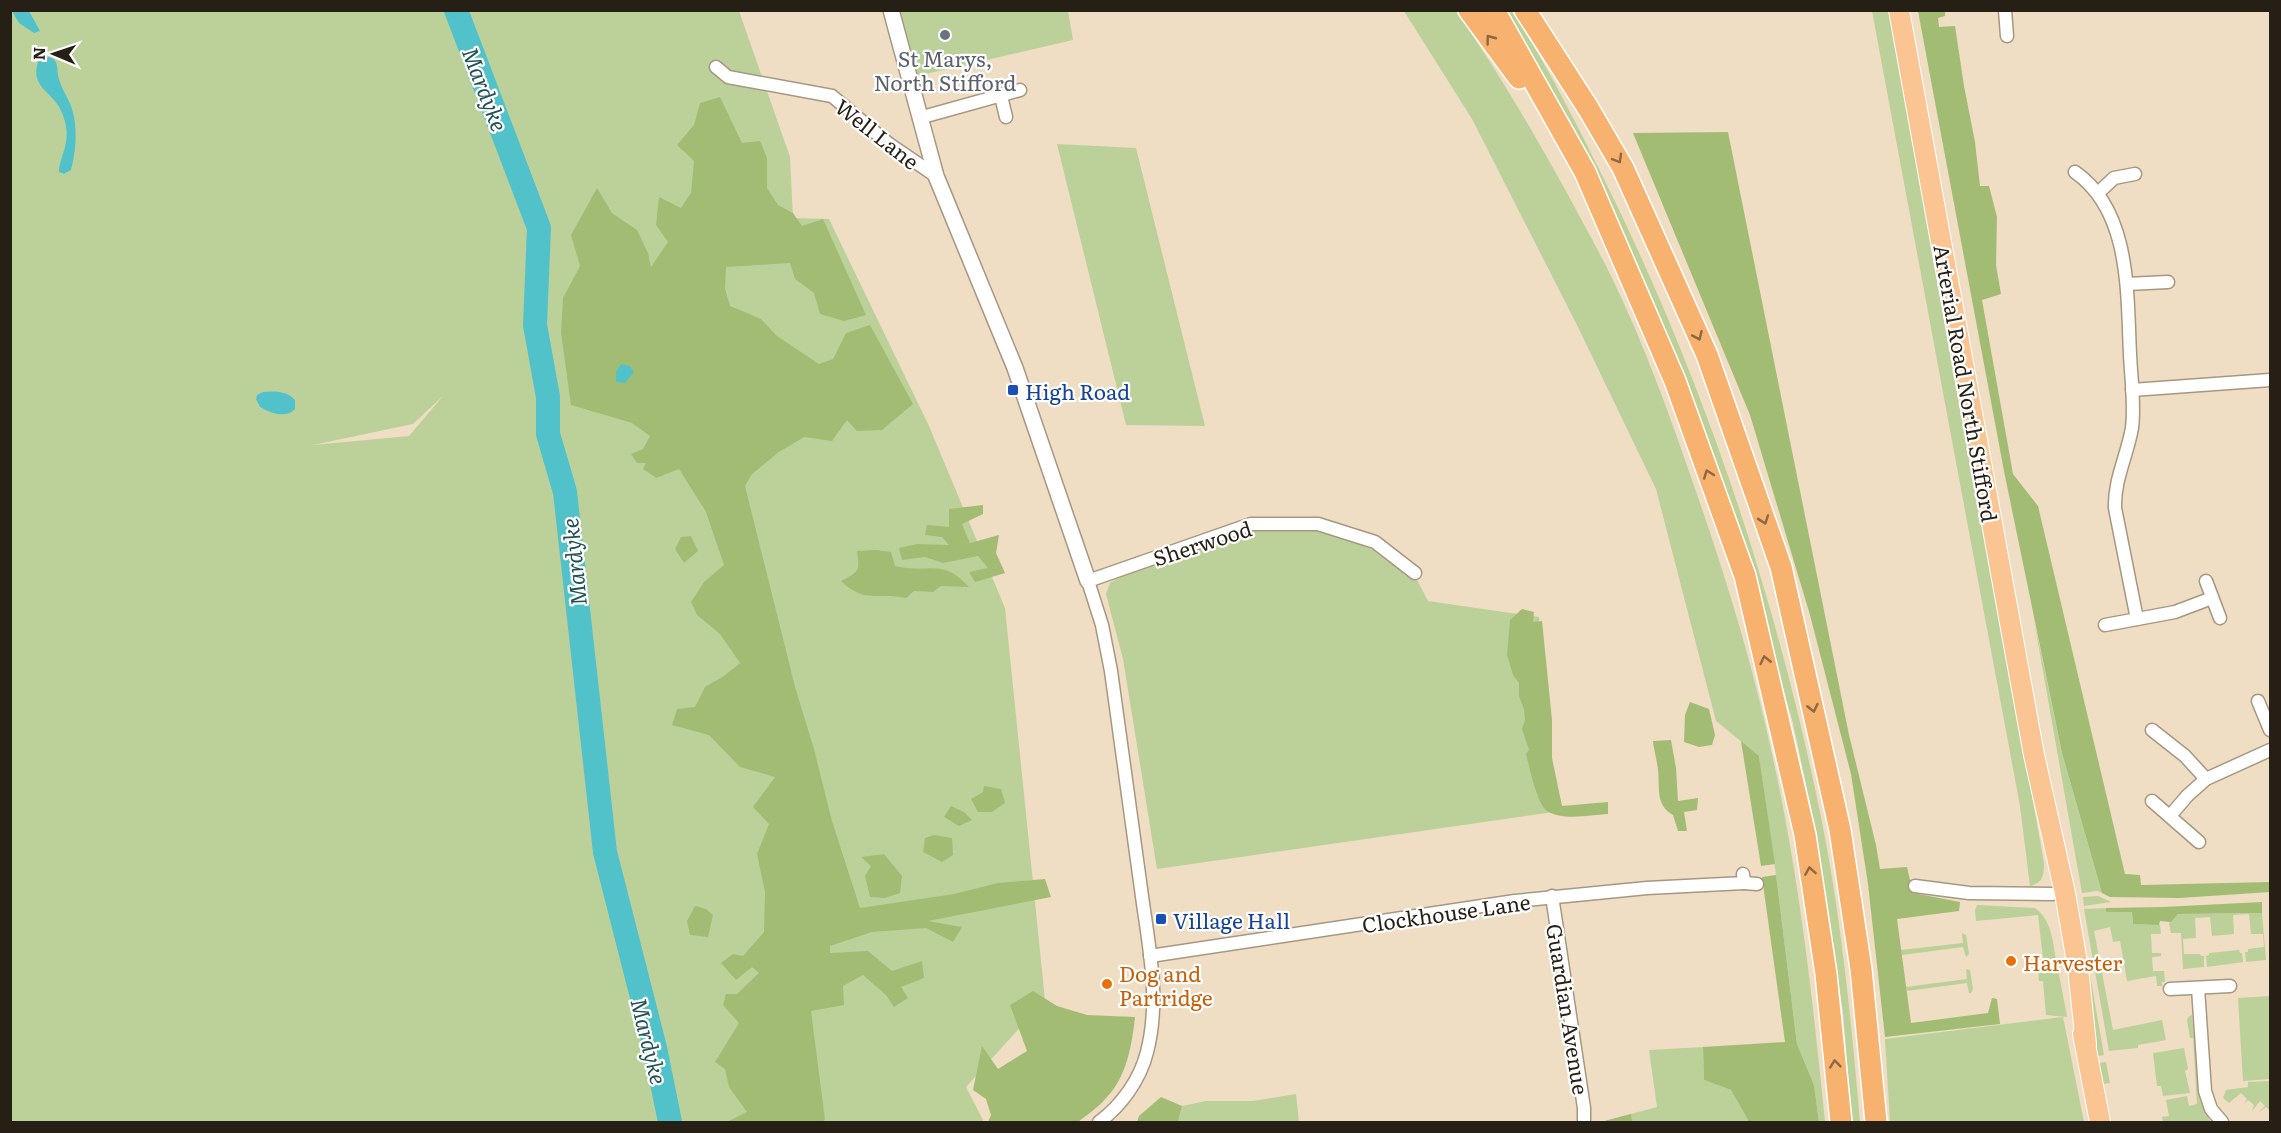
<svg xmlns="http://www.w3.org/2000/svg" width="2281" height="1133" viewBox="0 0 2281 1133" font-family="Literata,serif">
<rect width="100%" height="100%" fill="#efddc4"/>
<g fill="#bcd19a" fill-rule="evenodd">
<path d="M10,11H739L790,157L793,218L829,219L929,426L1005,608L1045,1000L966,1087L984,1122H11ZM443,396L409,436L313,445L413,424Z"/>
<polygon points="899,11 1068,11 1073,40 917,76"/>
<path d="M1404,11H1456C1499,73 1537,138 1573,204C1586,229 1600,253 1612,278C1644,344 1669,413 1693,483C1725,574 1754,668 1774,763C1800,882 1813,1002 1825,1122H1819L1814,1085L1797,1044L1776,875L1759,756L1716,721L1656,489L1576,323L1472,119Z"/>
<path d="M1502,11H1512C1545,62 1573,117 1600,171C1702,375 1774,589 1820,812C1841,914 1851,1019 1860,1122H1852L1843,1012L1814,822L1793,723L1745,552Z"/>
<path d="M1872,11H1892L2044,863C2044,875 2043,883 2030,886L2020,806Z"/>
<polygon points="1057,144 1136,148 1205,426 1126,425"/>
<polygon points="1273,527 1315,530 1355,541 1384,555 1416,578 1428,601 1539,617 1553,812 1157,869 1123,659 1106,594 1110,583 1124,575 1229,538"/>
<polygon points="2034,620 2062,753 2102,893 2098,891 2082,893"/>
<polygon points="2098,896 2111,902 2084,906 2083,897"/>
<path d="M1977,905L2035,908C2053,921 2053,945 2057,965L2044,967L2038,915L1976,921L1975,910Z"/>
<polygon points="2078,907 2104,1055 2098,1056 2071,908"/>
<polygon points="2106,908 2106,912 2132,912 2133,924 2160,925 2161,934 2151,934 2152,953 2161,953 2161,956 2152,957 2153,971 2164,971 2165,982 2162,982 2162,986 2157,986 2156,976 2127,981 2120,941 2113,942 2110,927 2094,931 2113,1030 2162,1020 2166,1040 2138,1045 2138,1048 2109,1051 2084,909"/>
<polygon points="2262,913 2266,960 2246,962 2245,952 2248,952 2248,949 2264,947 2263,934 2251,934 2249,914 2233,915 2234,934 2212,936 2210,917 2195,918 2196,938 2183,939 2184,954 2200,954 2201,956 2204,956 2204,967 2183,969 2181,933 2171,933 2169,923 2178,914"/>
<polygon points="1962,933 1966,935 1969,954 1966,957 1963,947 1902,955 1901,950 1963,943"/>
<polygon points="2239,950 2240,953 2242,953 2243,962 2207,967 2206,956 2209,955 2209,953"/>
<polygon points="1966,969 1970,970 1973,989 1971,993 1969,993 1967,983 1907,991 1906,987 1967,979"/>
<polygon points="2058,969 2067,1017 2046,1015 2043,981 2039,981 2038,971"/>
<polygon points="2270,996 2270,1079 2243,1081 2238,998"/>
<polygon points="2192,1015 2200,1098 2210,1121 2163,1122 2162,1117 2169,1116 2166,1100 2187,1096 2189,1106 2197,1104 2193,1038 2190,1038 2187,1020 2188,1017"/>
<polygon points="2063,1017 2084,1122 1890,1122 1885,1039"/>
<polygon points="1703,1047 1704,1080 1731,1090 1748,1120 1746,1122 1601,1122 1657,1107 1649,1050"/>
<polygon points="2184,1048 2188,1069 2185,1071 2190,1093 2163,1096 2161,1086 2157,1086 2153,1053"/>
<polygon points="2106,1062 2110,1083 2103,1084 2099,1063"/>
<polygon points="2270,1081 2270,1111 2266,1107 2258,1113 2265,1106 2260,1101 2252,1111 2254,1105 2248,1100 2244,1104 2247,1099 2241,1093 2229,1103 2223,1098 2226,1090 2248,1087 2248,1082"/>
<polygon points="1296,1094 1299,1122 1178,1122 1182,1106 1206,1101 1253,1101"/>
</g>
<g fill="#a2bc74">
<polygon points="1918,11 1945,11 1945,16 1938,18 1939,27 1955,26 1964,86 1975,142 1980,186 1989,186 1997,217 1996,265 2001,294 1982,300 2013,474 2038,506 2125,874 2140,875 2141,885 2270,882 2270,892 2180,898 2110,897 2102,893 2062,753 2004,471"/>
<polygon points="720,97 742,143 760,141 767,158 767,188 778,205 793,213 802,226 823,219 866,315 844,321 820,314 814,293 795,279 790,263 726,267 725,289 730,306 761,319 777,336 819,364 833,359 846,333 870,325 913,404 882,430 857,431 847,420 832,441 804,437 779,452 752,474 745,486 795,687 814,749 832,821 860,908 954,894 998,883 1045,879 1051,897 928,921 962,927 953,942 926,928 872,932 830,946 830,953 868,951 892,971 922,961 924,978 901,987 908,998 894,1007 886,995 863,975 843,986 844,1005 811,1011 825,1120 821,1122 727,1122 747,1112 729,1087 725,1069 715,1062 739,1023 723,1005 726,994 737,994 759,973 752,967 736,980 721,963 733,954 743,956 764,932 765,892 757,854 769,824 753,807 775,777 740,767 709,735 672,725 677,709 695,707 705,687 724,676 740,663 720,634 697,615 691,602 704,582 724,565 706,512 679,469 656,478 643,469 646,463 637,463 631,454 643,449 650,436 632,423 571,405 561,333 563,298 580,266 571,235 597,188 612,213 637,230 648,253 651,267 668,242 656,225 659,197 681,208 691,193 694,161 677,145 694,125 700,103"/>
<polygon points="1728,132 1849,735 1876,845 1880,869 1907,867 1913,893 1960,902 1959,911 1897,919 1911,1023 1988,1013 1992,998 1997,999 2000,1024 1885,1037 1868,884 1851,774 1810,615 1750,415 1633,133"/>
<polygon points="983,505 983,514 962,524 970,543 999,535 996,553 1005,573 975,582 969,572 988,568 978,556 943,563 925,557 902,560 899,548 917,544 949,545 942,537 925,535 927,525 949,527 949,509"/>
<polygon points="691,536 698,551 684,563 675,549 681,537"/>
<path d="M876,550L891,552L895,566C928,574 942,557 969,587L941,586L933,592L914,591L906,598C876,592 865,604 841,581C859,572 860,571 857,551Z"/>
<path d="M1522,609L1534,612L1533,622L1542,621L1552,720V758L1562,806L1608,802V814C1590,815 1563,821 1547,811C1537,804 1529,766 1526,754L1529,750L1522,729L1525,720L1524,709L1519,696V683L1513,675L1507,655L1510,620Z"/>
<polygon points="1690,702 1709,709 1715,735 1712,745 1699,747 1684,742 1685,715"/>
<path d="M1671,740L1676,768L1678,801L1698,798L1697,810L1684,812L1687,831H1678L1673,815C1655,805 1660,787 1658,770C1657,760 1654,751 1653,741Z"/>
<polygon points="1741,741 1759,756 1775,864 1761,866"/>
<polygon points="984,786 1001,789 1005,803 992,812 978,812 971,799 983,792"/>
<polygon points="951,806 964,812 972,820 959,826 944,817"/>
<polygon points="934,835 952,838 953,855 942,862 923,852 925,838"/>
<polygon points="884,854 902,876 900,893 885,898 870,897 865,876 871,866 861,857"/>
<polygon points="1776,875 1797,1044 1814,1085 1819,1122 1746,1122 1748,1120 1731,1090 1704,1080 1703,1047 1785,1042 1762,877"/>
<polygon points="2262,902 2262,913 2178,914 2171,922 2160,921 2159,925 2133,924 2132,912 2106,912 2106,908 2163,907"/>
<polygon points="695,906 706,909 713,915 708,937 690,935 687,921"/>
<path d="M1033,991L1057,1006L1087,1015L1135,1017C1132,1044 1127,1076 1107,1097C1099,1107 1088,1114 1078,1122H988L991,1115L986,1099L973,1090L982,1046L998,1069L1027,1051L1010,1005Z"/>
<polygon points="1161,1097 1182,1106 1178,1122 1137,1122 1139,1116"/>
<polygon points="1631,1114 1632,1122 1601,1122"/>
</g>
<g fill="#52c2ca">
<polygon points="12,11 29,11 40,31 34,33 19,23"/>
<path d="M48,57C60,59 56,69 59,79C62,90 69,99 72,109C78,128 76,151 71,170L64,174L59,172V168C62,154 69,142 66,127C65,119 62,112 58,105C47,90 31,84 38,62Z"/>
<polygon points="621,364 630,366 634,372 625,383 616,382 616,372"/>
<path d="M263,392C275,391 287,391 295,400V409C286,419 270,413 260,407L256,399L257,395Z"/>
</g>
<g fill="none" stroke-linecap="round" stroke-linejoin="round">
<polyline stroke="#52c2ca" stroke-width="24" points="456,10 539,228 535,325 548,397 548,434 565,492 605,852 655,1048 670,1122"/>
<defs>
<g id="minor">
<polyline points="2005,10 2007,36"/>
<polyline points="716,67 728,77 832,96 889,144 936,176"/>
<polyline points="1001,96 1006,117"/>
<polyline points="919,118 1020,90"/>
<path d="M2075,172C2131,211 2127,294 2130,354C2131,378 2135,404 2132,428C2127,456 2114,480 2115,508L2137,619"/>
<polyline points="2098,193 2114,178 2135,174"/>
<polyline points="2127,284 2168,282"/>
<polyline points="2132,390 2270,380"/>
<polyline points="2206,581 2220,618"/>
<polyline points="2105,625 2175,612 2212,598"/>
<polyline points="2258,701 2270,730"/>
<polyline points="2152,730 2185,756 2206,779"/>
<polyline points="2152,801 2199,842"/>
<polyline points="2170,816 2187,796 2206,779 2270,750"/>
<polyline points="1744,883 1757,884"/>
<polyline points="1915,886 1969,893 2053,894"/>
<polyline points="1552,896 1584,1108 1584,1122"/>
<polyline points="1150,956 1515,901 1647,888 1744,883 1743,874"/>
<polyline points="2198,988 2205,1091 2211,1109 2222,1122"/>
<polyline points="2170,989 2230,986"/>
<path d="M1099,1122C1121,1106 1140,1080 1147,1052C1161,998 1148,943 1141,889C1131,816 1121,743 1111,671L1102,625L1088,581L1251,524H1318L1375,542L1415,573"/>
</g>
<polyline id="tertiary" points="891,10 936,176 1015,368 1088,581"/>
<g id="primary">
<polyline points="1899,10 2034,755 2065,893 2078,968 2086,1044"/>
<polyline points="2083,1034 2100,1122"/>
</g>
<g id="trunk">
<polyline points="1469,10 1519,78"/>
<polyline points="1494,10 1585,172 1675,381 1745,576 1805,835 1826,974 1841,1122"/>
<polyline points="1525,10 1588,108 1623,168 1707,355 1781,567 1840,830 1861,969 1876,1122"/>
</g>
</defs>
<use href="#minor" stroke="#a89780" stroke-width="15"/>
<use href="#tertiary" stroke="#a89780" stroke-width="18"/>
<use href="#primary" stroke="#fff" stroke-width="22"/>
<use href="#trunk" stroke="#fff" stroke-width="24"/>
<use href="#minor" stroke="#fff" stroke-width="12"/>
<use href="#tertiary" stroke="#fff" stroke-width="15"/>
<use href="#primary" stroke="#fac593" stroke-width="20"/>
<use href="#trunk" stroke="#f8b26f" stroke-width="21"/>
</g>
<defs><path id="oneway-chevron" d="M-2-3.5L2.5 0L-2 3.5" fill="none" stroke-width="1.6" stroke-linecap="round" stroke-linejoin="round" transform="scale(1.5)"/></defs>
<g stroke="#8f6842">
<use href="#oneway-chevron" transform="translate(1490 39) rotate(-127)"/>
<use href="#oneway-chevron" transform="translate(1618 159) rotate(59)"/>
<use href="#oneway-chevron" transform="translate(1698 336) rotate(66)"/>
<use href="#oneway-chevron" transform="translate(1708 474) rotate(-110)"/>
<use href="#oneway-chevron" transform="translate(1764 520) rotate(71)"/>
<use href="#oneway-chevron" transform="translate(1765 660) rotate(-103)"/>
<use href="#oneway-chevron" transform="translate(1813 708) rotate(77)"/>
<use href="#oneway-chevron" transform="translate(1810 871) rotate(-99)"/>
<use href="#oneway-chevron" transform="translate(1835 1064) rotate(-96)"/>
</g>
<circle fill="#6b7280" stroke="#fff" stroke-width="2" cx="945" cy="35" r="6"/>
<g fill="#1a4fb4" stroke="#fff" stroke-width="2">
<rect x="1007" y="384" width="12" height="12" rx="3"/>
<rect x="1155" y="913" width="12" height="12" rx="3"/>
</g>
<g fill="#e8710a" stroke="#fff" stroke-width="2">
<circle cx="2011" cy="961" r="6"/>
<circle cx="1107" cy="984" r="6"/>
</g>
<g text-anchor="middle" dominant-baseline="central" stroke-width="4.5" stroke-linejoin="round" paint-order="stroke">
<g font-size="21" fill="#5b616d" stroke="#fff">
<text x="945" y="57">St Marys,<tspan x="945" dy="24">North Stifford</tspan></text>
</g>
<g font-size="21" fill="#261f16" stroke="#fff">
<text transform="translate(878 133) rotate(38)">Well Lane</text>
<text transform="translate(1967 383) rotate(80)">Arterial Road North Stifford</text>
<text transform="translate(1202 542) rotate(-18)">Sherwood</text>
<text transform="translate(1446 912) rotate(-8)">Clockhouse Lane</text>
<text transform="translate(1569 1009) rotate(81)">Guardian Avenue</text>
</g>
<g font-size="21" fill="#164399" stroke="#fff" text-anchor="start">
<text x="1025" y="390">High Road</text>
<text x="1173" y="919">Village Hall</text>
</g>
<g font-size="21" fill="#c56008" stroke="#fff" text-anchor="start">
<text x="2023" y="961">Harvester</text>
<text x="1119" y="972">Dog and<tspan x="1119" dy="24">Partridge</tspan></text>
</g>
<g font-size="22" font-style="italic" fill="#215255" stroke="#fff">
<text transform="translate(486 89) rotate(69)">Mardyke</text>
<text transform="translate(573 562) rotate(-96)">Mardyke</text>
<text transform="translate(650 1041) rotate(76)">Mardyke</text>
</g>
</g>
<rect width="2281" height="1133" fill="none" stroke="#261f16" stroke-width="24"/>
<g transform="translate(54 54) rotate(272)" stroke="#ffffff" stroke-width="4.5" paint-order="stroke">
<path d="M0-4.5L10 22L0 15L-10 22Z" fill="#261f16"/>
<text y="-9" font-size="16" font-weight="bold" text-anchor="middle" fill="#261f16">N</text>
</g>
</svg>
